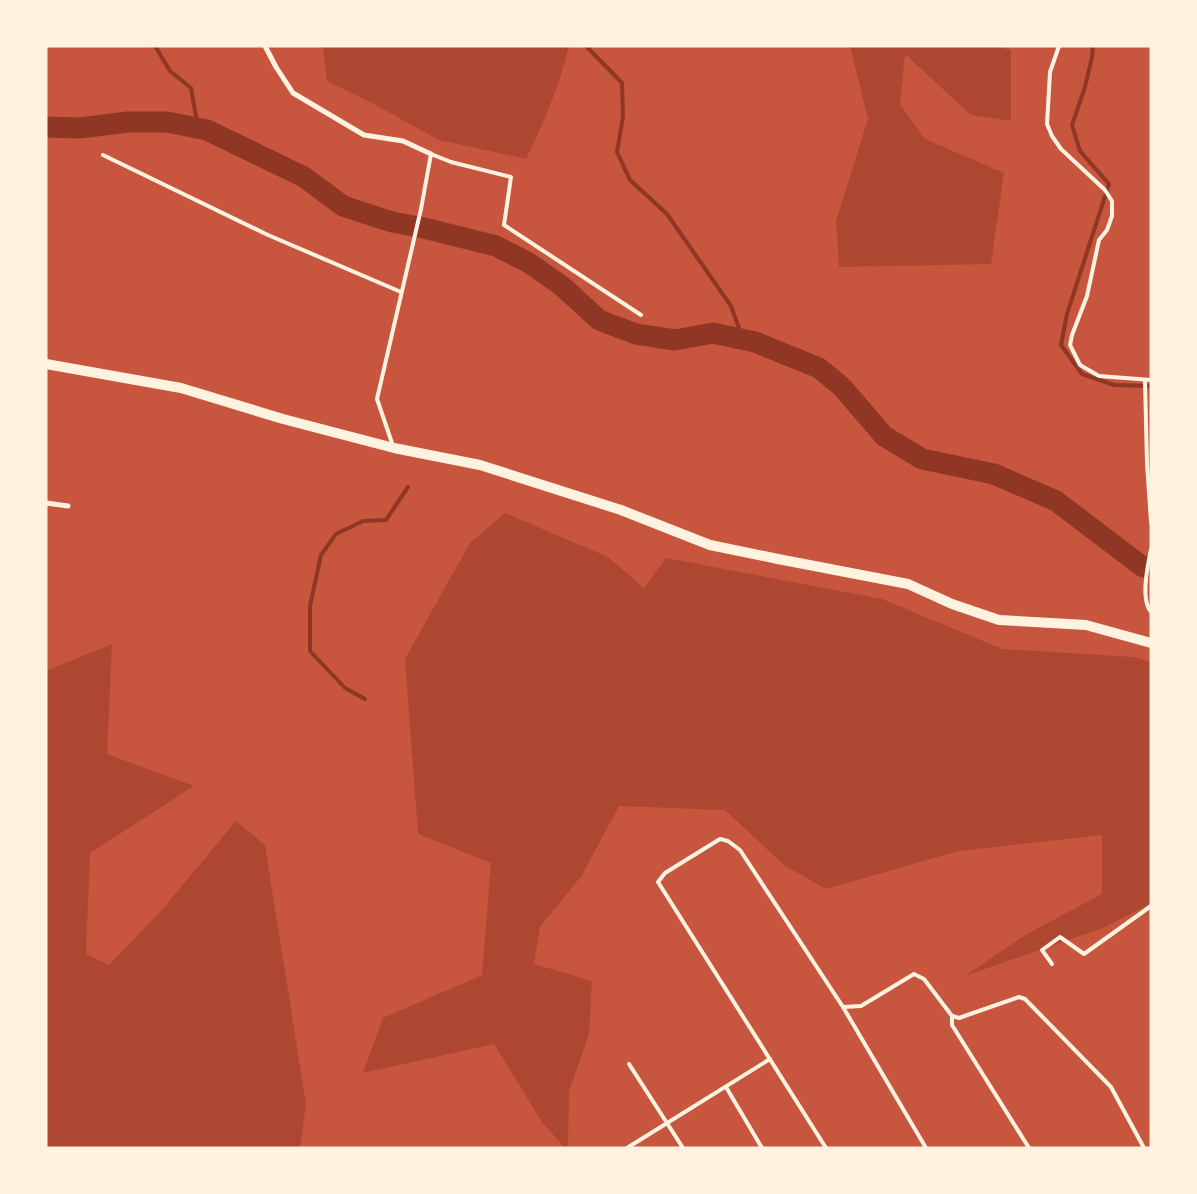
<svg xmlns="http://www.w3.org/2000/svg" width="1197" height="1194" viewBox="0 0 1197 1194" font-family="'Noto Sans',sans-serif">
<rect width="100%" height="100%" fill="#c8553d"/>
<g fill="#ae4732">
<path d="M323,46H569C560,84 543,125 526,159L439,140L374,104L327,81Z"/>
<polygon points="850,46 995,46 1011,50 1011,121 971,115 905,54 900,104 925,139 1004,173 991,264 839,267 836,221 868,119"/>
<polygon points="505,513 608,557 644,588 666,558 882,599 1002,649 1134,657 1151,662 1151,903 1103,928 965,976 1027,934 1102,894 1102,835 958,851 826,889 784,865 725,810 619,806 582,875 540,927 534,964 592,981 589,1034 569,1091 568,1148 565,1148 542,1122 494,1044 363,1073 383,1018 482,975 491,863 418,834 405,659 470,543"/>
<polygon points="112,644 107,754 194,786 90,853 86,954 109,965 161,911 236,821 265,845 306,1104 300,1148 46,1148 46,671"/>
</g>
<g fill="none" stroke-linecap="round" stroke-linejoin="round">
<g stroke="#8f3625" stroke-width="4">
<polyline points="155,46 170,71 191,88 198,128"/>
<polyline points="586,46 622,83 623,117 617,152 630,180 667,214 731,306 743,339"/>
<polyline points="1093,46 1092,57 1085,87 1072,125 1080,151 1109,184 1067,314 1061,345 1082,374 1114,385 1151,386"/>
<polyline points="46,129 47,127"/>
<polyline points="365,699 345,688 310,651 310,606 321,555 336,534 363,521 386,520 408,487"/>
</g>
<polyline stroke="#8f3625" stroke-width="21" points="46,127 80,128 128,122 167,122 207,130 304,177 343,206 392,222 424,228 496,246 529,263 562,286 599,320 636,334 675,340 713,333 755,342 819,368 842,387 884,436 922,459 994,474 1056,501 1143,567 1151,566"/>
<g stroke="#fff3e0" stroke-width="4">
<polyline points="1059,46 1050,72 1047,124 1052,136 1061,149 1105,190 1112,201 1112,216 1107,230 1099,240 1087,296 1072,335 1070,345 1080,365 1099,376 1151,380"/>
<polyline points="103,155 268,235 401,292"/>
<polyline points="1145,381 1147,463 1151,522"/>
<polyline points="393,446 377,399 421,209 431,154 451,162 511,177 504,225 641,315"/>
<path d="M1151,549C1148,565 1140,599 1151,612"/>
<polyline points="1052,964 1042,950 1060,937 1084,954 1151,906"/>
<polyline points="843,1007 926,1148"/>
<polyline points="952,1016 952,1025 1029,1148"/>
<polyline points="629,1064 683,1148"/>
<polyline points="726,1087 762,1148"/>
<polyline points="627,1148 770,1059"/>
<polyline points="826,1148 658,882 665,873 720,839 728,841 740,850 843,1007 861,1006 914,974 924,979 952,1016 959,1018 1019,997 1025,999 1111,1087 1144,1148"/>
</g>
<g stroke="#fff3e0" stroke-width="5">
<polyline points="265,46 276,67 293,93 364,135 403,141 431,154"/>
<polyline points="46,503 68,506"/>
</g>
<polyline stroke="#fff3e0" stroke-width="10" points="46,364 181,388 283,419 394,448 480,465 621,510 710,545 778,559 908,584 952,604 999,620 1086,625 1151,643"/>
</g>
<rect width="1197" height="1194" fill="none" stroke="#fff3e0" stroke-width="95"/>
</svg>
